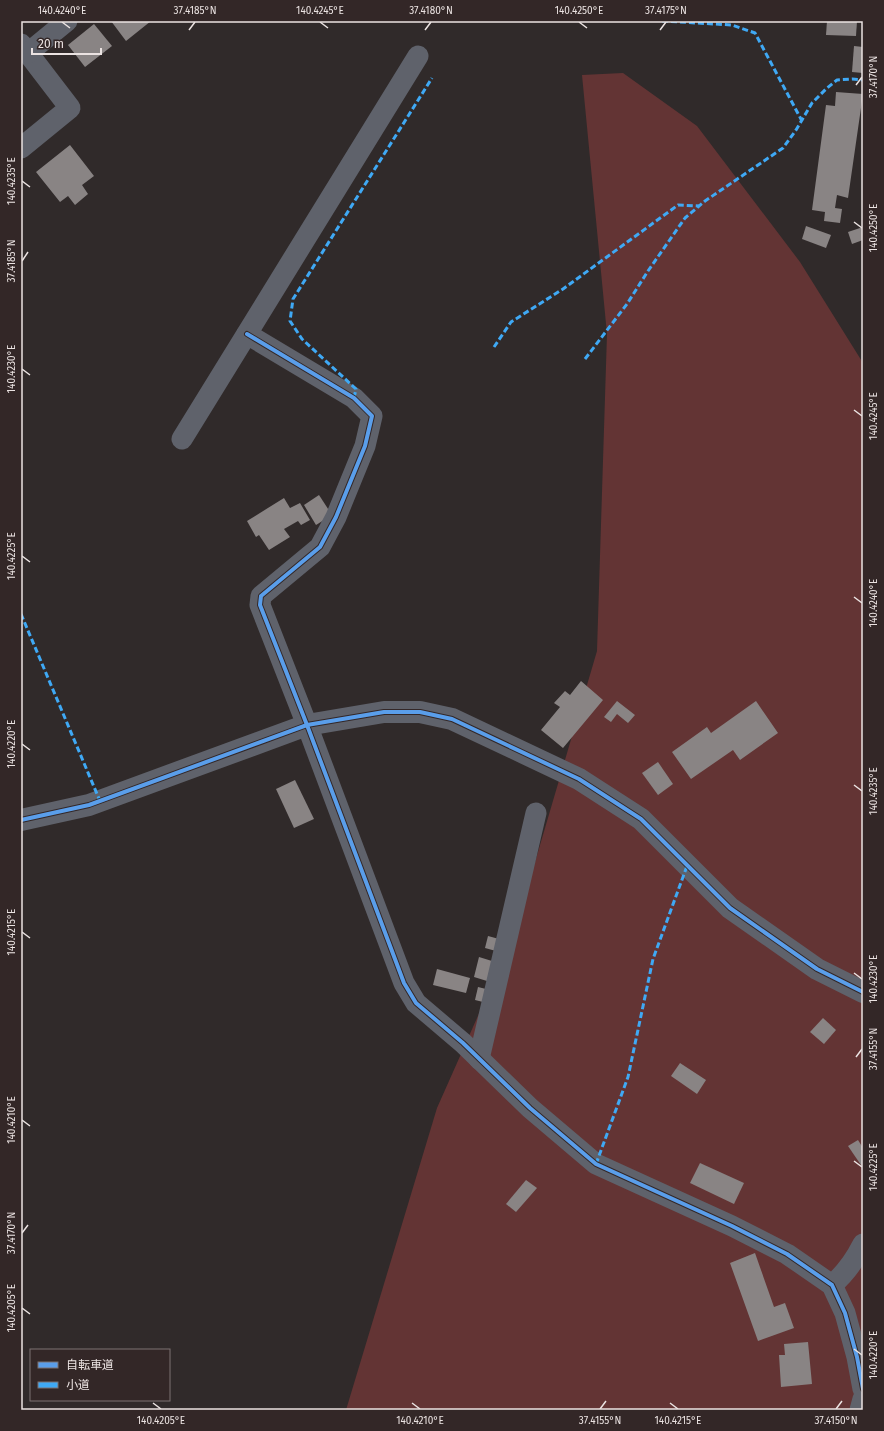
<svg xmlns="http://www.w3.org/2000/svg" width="884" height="1431" viewBox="0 0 884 1431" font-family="'Fira Sans','Noto Sans JP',sans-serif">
<rect width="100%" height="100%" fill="#302a2a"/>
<polygon fill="#633434" points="623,73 697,126 800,262 863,363 863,1410 346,1410 437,1108 513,937 597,651 607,334 582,75"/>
<g fill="#898484">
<polygon points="111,21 151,21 126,41"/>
<polygon points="827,21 857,21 856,36 826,35"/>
<polygon points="94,24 112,46 85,67 68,45"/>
<polygon points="854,46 863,47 863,73 852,72"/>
<polygon points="836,92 863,94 848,198 837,195 835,208 842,209 840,223 824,221 825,212 812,210 826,105 835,106"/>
<polygon points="70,145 94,176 82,185 88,194 75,205 68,196 60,202 36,172"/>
<polygon points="806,226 831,235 826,248 802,239"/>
<polygon points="863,227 863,240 852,244 848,232"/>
<polygon points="319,495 332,515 316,525 304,505"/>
<polygon points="284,498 290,508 300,503 310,520 301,525 298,521 284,529 290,537 269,550 259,535 256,537 247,521"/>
<polygon points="581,681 603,700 563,748 541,730 560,707 554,703 565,691 570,695"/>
<polygon points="617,701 635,715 628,723 617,714 611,722 604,717"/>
<polygon points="756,701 778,733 740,760 733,750 691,779 672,752 707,727 711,733"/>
<polygon points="658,762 673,784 658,795 642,773"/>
<polygon points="295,780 314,819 294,828 276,789"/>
<polygon points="488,936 499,939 496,951 485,948"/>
<polygon points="479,957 492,961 487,981 474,977"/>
<polygon points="437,969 470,978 466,993 433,985"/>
<polygon points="478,987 490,990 487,1003 475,1000"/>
<polygon points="823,1018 836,1030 824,1044 810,1032"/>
<polygon points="680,1063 706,1080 697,1094 671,1076"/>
<polygon points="858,1140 863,1148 863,1168 848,1146"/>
<polygon points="700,1163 744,1183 734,1204 690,1183"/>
<polygon points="526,1180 537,1188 516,1212 506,1204"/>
<polygon points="755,1253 774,1307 785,1303 794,1328 758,1341 730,1263"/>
<polygon points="808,1342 812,1384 781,1387 779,1355 785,1355 784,1344"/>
</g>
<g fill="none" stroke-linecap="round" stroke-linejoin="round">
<g stroke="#5f626b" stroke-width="21">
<polyline points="21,44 70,108 21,148"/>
<polyline points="28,53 67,21"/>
<polyline points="247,334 354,398 372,416 365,446 336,517 320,547 261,596 260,605 307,725 404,983 416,1003 463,1043 530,1108 596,1164 732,1226 787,1254 832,1285 845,1313 857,1357 863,1389"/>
<polyline points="182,439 418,56"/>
<polyline points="479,1059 536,813"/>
<path d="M832,1285C846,1273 855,1260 863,1244"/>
<polyline points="860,1410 863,1399"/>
</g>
<polyline stroke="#5f626b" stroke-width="22" points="21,820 89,805 307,725 384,712 420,712 452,719 579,779 641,819 730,908 817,969 863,992"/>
<g stroke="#3fa9f5" stroke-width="3" stroke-dasharray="6 3" stroke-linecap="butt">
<polyline points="662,21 732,25 755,33 802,121"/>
<polyline points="494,347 511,322 563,289 678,205 699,206"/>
<polyline points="585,359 627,304 648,271 685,218 705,201 783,148 796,130 812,103 827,88 837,80 852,79 863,80"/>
<polyline points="354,398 356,389 302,339 290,321 293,299 432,78"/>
<polyline points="21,614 100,801"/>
<polyline points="596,1164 628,1077 653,959 687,866"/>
</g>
<defs>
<g id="cycleway">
<polyline points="247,334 354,398 372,416 365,446 336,517 320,547 261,596 260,605 307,725 404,983 416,1003 463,1043 530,1108 596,1164 732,1226 787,1254 832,1285 845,1313 857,1357 863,1389"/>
<polyline points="21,820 89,805 307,725 384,712 420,712 452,719 579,779 641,819 730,908 817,969 863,992"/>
</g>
</defs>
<use href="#cycleway" stroke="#332727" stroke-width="6"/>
<use href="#cycleway" stroke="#5a9eea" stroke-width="4"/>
</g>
<path fill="none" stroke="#ebe3e2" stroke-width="1.5" d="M62,22L70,28M320,22L328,28M579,22L587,28M189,30L195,22M425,30L431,22M660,30L666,22M856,85L862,77M22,181L30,187M854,222L862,228M22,261L28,252M22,369L30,375M854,410L862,416M22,556L30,562M854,597L862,603M22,744L30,750M854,785L862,791M22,932L30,938M854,973L862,979M856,1057L862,1049M22,1120L30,1126M854,1161L862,1167M22,1233L28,1225M22,1308L30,1314M854,1349L862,1355M153,1403L161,1409M412,1403L420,1409M670,1403L678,1409M600,1409L606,1401M836,1409L842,1401"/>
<rect width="884" height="1431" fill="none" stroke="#332727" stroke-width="44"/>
<rect x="30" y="1349" width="140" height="52" fill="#332727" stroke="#7d7272"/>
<rect x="38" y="1362" width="20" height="6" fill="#5a9eea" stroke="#7d7272"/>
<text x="66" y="1369" font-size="12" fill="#ebe3e2">自転車道</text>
<rect x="38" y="1382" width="20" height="6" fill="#3fa9f5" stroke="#7d7272"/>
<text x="66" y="1389" font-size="12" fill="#ebe3e2">小道</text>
<path d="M32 48v6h69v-6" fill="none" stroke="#ebe3e2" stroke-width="2"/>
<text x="38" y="48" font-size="12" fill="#ebe3e2" stroke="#332727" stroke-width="3" paint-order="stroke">20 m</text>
<rect x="22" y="22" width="840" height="1387" fill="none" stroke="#ebe3e2" stroke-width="1.5"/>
<g font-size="10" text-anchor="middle" fill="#ebe3e2">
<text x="62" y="14">140.4240°E</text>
<text x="195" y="14">37.4185°N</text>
<text x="320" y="14">140.4245°E</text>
<text x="431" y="14">37.4180°N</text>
<text x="579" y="14">140.4250°E</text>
<text x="666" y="14">37.4175°N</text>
<text transform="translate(873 77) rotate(-90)" y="4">37.4170°N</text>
<text transform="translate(11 181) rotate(-90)" y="4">140.4235°E</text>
<text transform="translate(873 228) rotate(-90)" y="4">140.4250°E</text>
<text transform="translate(11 261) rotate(-90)" y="4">37.4185°N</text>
<text transform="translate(11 369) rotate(-90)" y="4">140.4230°E</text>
<text transform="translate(873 416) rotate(-90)" y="4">140.4245°E</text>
<text transform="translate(11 556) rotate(-90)" y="4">140.4225°E</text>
<text transform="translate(873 603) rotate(-90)" y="4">140.4240°E</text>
<text transform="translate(11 744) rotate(-90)" y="4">140.4220°E</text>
<text transform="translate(873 791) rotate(-90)" y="4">140.4235°E</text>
<text transform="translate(11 932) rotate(-90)" y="4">140.4215°E</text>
<text transform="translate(873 979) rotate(-90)" y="4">140.4230°E</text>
<text transform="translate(873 1049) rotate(-90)" y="4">37.4155°N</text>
<text transform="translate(11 1120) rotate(-90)" y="4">140.4210°E</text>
<text transform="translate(873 1167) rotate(-90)" y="4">140.4225°E</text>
<text transform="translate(11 1233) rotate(-90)" y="4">37.4170°N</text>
<text transform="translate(11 1308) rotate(-90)" y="4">140.4205°E</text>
<text transform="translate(873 1355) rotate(-90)" y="4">140.4220°E</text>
<text x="161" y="1424">140.4205°E</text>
<text x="420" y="1424">140.4210°E</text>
<text x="600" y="1424">37.4155°N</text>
<text x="678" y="1424">140.4215°E</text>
<text x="836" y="1424">37.4150°N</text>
</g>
</svg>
